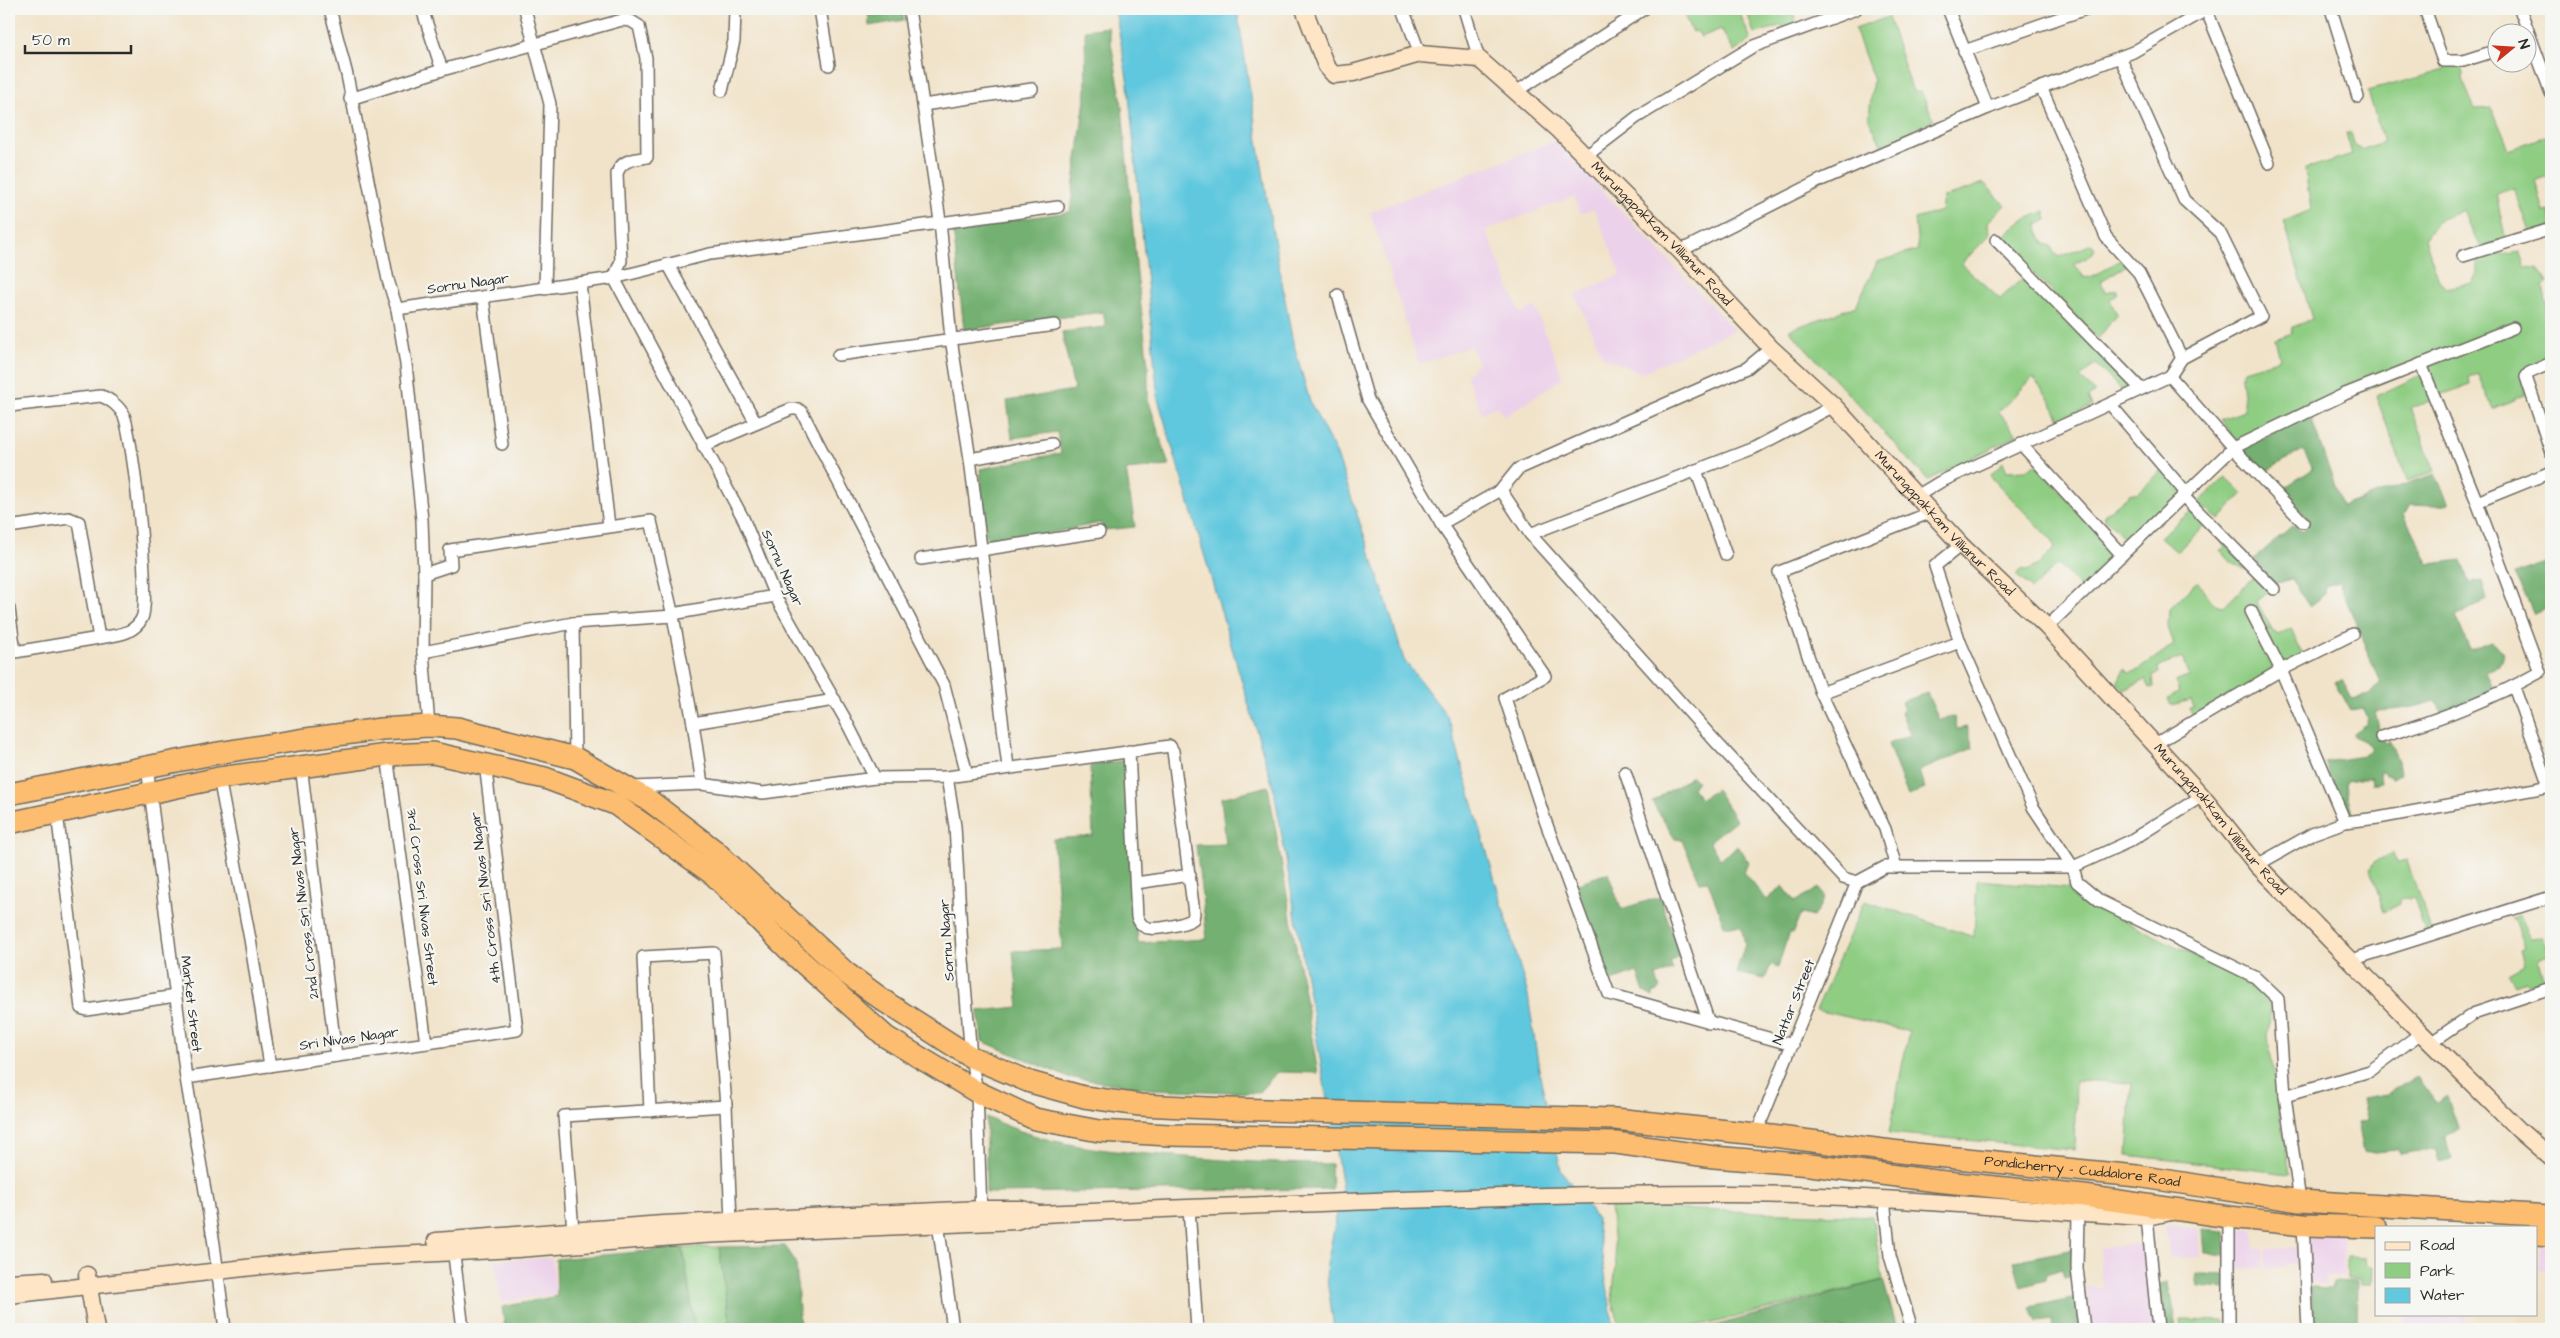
<svg xmlns="http://www.w3.org/2000/svg" width="2560" height="1338" viewBox="0 0 2560 1338" font-family="'Architects Daughter',sans-serif">
<rect width="100%" height="100%" fill="#f6f6f2"/>
<filter id="ink" filterUnits="userSpaceOnUse"><feTurbulence type="fractalNoise" baseFrequency=".02" numOctaves="2"/><feDisplacementMap in="SourceGraphic" scale="10" xChannelSelector="R" yChannelSelector="G"/><feConvolveMatrix kernelMatrix="1 2 1 2 8 2 1 2 1" color-interpolation-filters="sRGB"/></filter>
<filter id="wash" filterUnits="userSpaceOnUse"><feTurbulence type="fractalNoise" baseFrequency=".0096" numOctaves="4" result="noise"/><feDisplacementMap in="SourceGraphic" scale="20" xChannelSelector="R" yChannelSelector="G"/><feGaussianBlur stdDeviation="1.12" result="paint"/><feColorMatrix in="noise" values="0 0 0 0 0 0 0 0 0 0 0 0 0 0 0 0 0 1.4 0 .05"/><feComposite in="paint" operator="in"/></filter>
<g filter="url(#wash)">
<rect width="100%" height="100%" fill="#f1e3c9"/>
<g fill="#ecd1ea">
<polygon points="1556,141 1734,330 1641,373 1603,357 1575,295 1621,274 1594,209 1580,214 1574,197 1486,230 1520,314 1535,307 1563,378 1504,417 1497,406 1482,413 1466,376 1478,363 1471,346 1419,364 1370,212"/>
<polygon points="2166,1227 2198,1228 2201,1257 2169,1259"/>
<polygon points="2234,1229 2255,1230 2255,1248 2265,1249 2264,1268 2234,1269"/>
<polygon points="2308,1230 2342,1232 2344,1276 2326,1276 2328,1285 2311,1284"/>
<polygon points="2145,1244 2157,1329 2091,1329 2086,1287 2102,1287 2100,1248"/>
<polygon points="2541,1246 2551,1247 2551,1271 2539,1270"/>
<polygon points="2297,1247 2299,1265 2285,1264 2285,1268 2266,1269 2267,1249"/>
<polygon points="552,1258 556,1294 501,1302 495,1260"/>
<rect x="2404" y="1314" width="63" height="15"/>
</g>
<g fill="#8fcd83" stroke="#5d7c57">
<polygon points="1681,9 1738,9 1751,40 1734,52 1721,29 1701,37 1697,31 1692,32"/>
<polygon points="1760,9 1792,9 1797,25 1785,30 1782,25 1754,34 1748,15"/>
<polygon points="1888,17 1913,92 1921,91 1934,120 1881,145 1869,118 1873,78 1855,29"/>
<polygon points="2446,63 2459,63 2463,72 2462,79 2475,109 2492,108 2509,149 2551,134 2551,175 2535,181 2544,212 2551,211 2551,228 2531,234 2514,188 2496,194 2506,241 2482,247 2472,234 2463,210 2437,221 2425,239 2439,281 2446,288 2472,283 2477,273 2477,259 2495,249 2497,255 2519,251 2525,267 2538,268 2547,282 2543,287 2548,311 2551,314 2551,361 2524,375 2524,395 2493,409 2478,374 2469,377 2470,385 2437,396 2424,366 2236,441 2221,419 2245,411 2241,378 2244,370 2280,359 2275,339 2292,333 2293,327 2312,319 2284,221 2311,210 2305,169 2352,154 2346,133 2351,133 2355,146 2361,150 2383,142 2368,91 2445,70"/>
<polygon points="1984,183 2005,205 1988,222 1989,236 1961,264 2000,299 2027,274 2133,383 2121,390 2096,364 2080,378 2095,392 2088,397 2092,406 2061,421 2050,400 2033,378 1998,412 2018,435 1928,480 1789,330 1856,306 1877,262 1918,250 1915,219 1941,211 1943,198"/>
<path d="M2045,211L2047,220L2037,224L2038,232L2045,244L2051,246L2054,253L2060,257L2092,244L2095,250L2085,259L2073,264L2085,278C2100,275 2108,265 2121,260L2127,265L2101,281L2105,292L2117,290V295L2110,300L2117,314L2098,339L2000,239L2022,221Z"/>
<polygon points="2421,375 2433,400 2410,408 2435,471 2407,481 2376,396"/>
<polygon points="2003,462 2007,471 2026,470 2035,464 2119,554 2082,589 2058,564 2032,589 2016,575 2023,569 2027,571 2038,565 2055,548 2053,542 1990,476"/>
<polygon points="2163,469 2185,493 2131,545 2103,516 2131,493 2137,494"/>
<polygon points="2226,477 2243,493 2219,520 2198,503"/>
<polygon points="2190,512 2206,521 2249,571 2232,563 2220,550 2225,548 2223,544 2204,525 2177,552 2160,537"/>
<polygon points="2256,574 2271,590 2256,601 2273,631 2278,635 2291,628 2301,652 2307,655 2195,718 2189,708 2194,707 2191,700 2171,705 2168,699 2179,692 2175,682 2190,676 2183,658 2158,667 2159,673 2153,675 2154,687 2150,688 2146,680 2124,690 2117,683 2124,669 2129,673 2138,670 2174,644 2168,627 2169,609 2197,581 2213,603 2224,607"/>
<polygon points="2393,853 2397,863 2407,861 2431,930 2425,932 2414,897 2400,899 2400,904 2384,912 2370,869 2374,862"/>
<polygon points="1977,880 2071,888 2104,910 2258,988 2271,1007 2268,1037 2290,1174 2127,1155 2132,1083 2076,1080 2074,1150 1889,1133 1909,1031 1816,1010 1865,901 1974,937"/>
<polygon points="2519,915 2530,938 2542,937 2549,955 2538,960 2544,980 2527,984 2526,981 2515,985 2508,973 2524,964 2520,950 2524,948 2515,922 2511,918"/>
<polygon points="1610,1207 1872,1216 1883,1280 1712,1323 1674,1329 1621,1329 1612,1300 1616,1264"/>
<polygon points="719,1247 730,1328 732,1329 695,1329 683,1248"/>
<polygon points="2347,1256 2366,1257 2367,1265 2373,1266 2372,1284 2361,1284 2361,1279 2347,1279"/>
<polygon points="2180,1320 2224,1321 2224,1329 2181,1329"/>
</g>
<g fill="#73b071" stroke="#4f6e4e">
<polygon points="868,9 902,9 904,20 869,26"/>
<polygon points="1108,27 1121,97 1137,274 1148,365 1148,399 1169,466 1126,470 1135,527 1104,530 1100,523 987,546 980,469 1061,453 1057,432 1012,438 1007,401 1074,390 1062,332 1106,327 1103,312 964,330 953,228 1070,212 1086,91 1085,30"/>
<path d="M2310,415L2342,506L2435,474L2449,503L2432,506L2410,505L2404,515L2429,564L2462,560L2470,583L2482,581L2487,599L2456,617L2470,650L2492,642L2504,652L2499,666L2486,671L2495,693L2443,716L2435,701C2415,708 2397,710 2375,711L2381,737L2388,744L2389,740L2398,761L2400,773L2392,778L2379,771L2381,782L2372,784L2371,777L2347,781L2345,785L2352,814L2346,819L2325,762L2363,756L2372,748L2364,741L2353,736V733L2366,724L2368,718L2364,709L2351,711L2335,682L2342,679L2352,699L2369,695L2380,683L2339,582L2326,586L2325,594L2309,606L2291,579L2274,584L2254,559L2293,525L2303,531L2310,522L2282,489L2313,469L2303,450L2263,473L2243,448Z"/>
<polygon points="2551,561 2551,606 2534,614 2515,574"/>
<polygon points="1927,693 1939,720 1954,716 1957,729 1967,727 1973,748 1919,771 1925,789 1908,796 1888,744 1910,735 1901,712 1904,710 1901,702"/>
<polygon points="1126,760 1138,943 1207,939 1196,845 1226,844 1221,798 1268,786 1318,1073 1277,1072 1258,1093 1151,1089 1067,1077 982,1041 978,1011 1019,1007 1013,951 1062,949 1053,839 1093,836 1090,766"/>
<polygon points="1692,776 1697,781 1692,788 1701,799 1716,789 1736,820 1709,842 1720,859 1738,846 1749,863 1743,872 1767,900 1783,886 1795,902 1819,888 1825,898 1813,917 1801,914 1792,934 1789,932 1778,967 1771,964 1765,979 1736,973 1745,944 1741,926 1724,926 1708,881 1700,882 1682,840 1675,839 1652,802"/>
<polygon points="1608,873 1621,909 1660,897 1680,957 1670,961 1673,970 1656,976 1660,990 1653,993 1653,997 1644,992 1637,972 1609,982 1572,885"/>
<polygon points="2417,1077 2436,1103 2447,1096 2459,1130 2445,1136 2451,1159 2438,1162 2435,1149 2400,1155 2397,1150 2364,1153 2358,1122 2367,1121 2362,1099 2385,1095"/>
<path d="M986,1117C1051,1147 1105,1151 1175,1156C1227,1161 1278,1164 1331,1164L1332,1189L986,1193Z"/>
<polygon points="2203,1229 2225,1231 2226,1256 2205,1254"/>
<polygon points="785,1246 796,1262 800,1329 730,1328 719,1247"/>
<polygon points="683,1248 695,1329 505,1329 502,1307 557,1296 556,1259"/>
<polygon points="2074,1249 2075,1275 2064,1277 2062,1269 2046,1274 2045,1280 2021,1287 2014,1261"/>
<polygon points="2197,1274 2225,1275 2225,1289 2199,1287"/>
<polygon points="1883,1280 1897,1329 1703,1329"/>
<polygon points="2358,1281 2357,1329 2313,1329 2311,1288 2332,1289 2334,1282"/>
<polygon points="2168,1282 2176,1328 2162,1328 2158,1283"/>
<polygon points="2077,1297 2081,1329 2052,1329 2051,1320 2037,1322 2031,1307"/>
</g>
<polygon fill="#61c8de" stroke="#467a84" points="1115,9 1237,9 1270,216 1292,338 1310,402 1337,455 1383,591 1404,660 1448,717 1528,995 1540,1076 1561,1170 1596,1219 1614,1329 1334,1329 1326,1270 1342,1187 1274,790 1158,399 1128,84"/>
</g>
<g filter="url(#ink)">
<g fill="none" stroke-linecap="round" stroke-linejoin="round">
<defs>
<g id="street">
<polyline points="330,9 347,75 388,280 397,309 406,364 422,520 424,574 423,652 429,726"/>
<polyline points="422,9 442,70"/>
<polyline points="525,9 550,104 545,289"/>
<polyline points="820,9 829,65"/>
<polyline points="909,9 940,221 951,339 970,459 1008,767"/>
<polyline points="1403,9 1420,54"/>
<polyline points="1464,9 1479,59"/>
<polyline points="1948,9 1988,108"/>
<polyline points="2206,9 2269,163"/>
<polyline points="2331,9 2358,97"/>
<polyline points="2425,9 2443,61 2463,61 2498,50"/>
<polyline points="2520,9 2551,93"/>
<polyline points="1964,51 2086,9"/>
<polyline points="2041,87 2106,237 2139,273 2182,358"/>
<polyline points="722,91 734,41 735,9"/>
<polyline points="1516,92 1644,9"/>
<path d="M350,99L442,70L622,20L631,21L639,26L646,58L647,157C634,160 621,159 617,174L621,261L614,278"/>
<polyline points="923,105 1032,89"/>
<polyline points="1586,156 1637,117 1752,47 1856,9"/>
<polyline points="1996,240 2141,389"/>
<polyline points="1680,251 1821,180 1988,108 2133,52 2208,9"/>
<polyline points="2463,256 2551,229"/>
<polyline points="668,264 756,423"/>
<polyline points="614,278 710,254 1058,207"/>
<polyline points="580,284 609,526"/>
<polyline points="1338,295 1368,400 1441,524 1545,676 1505,698 1545,820 1609,994 1793,1045"/>
<polyline points="483,297 502,444"/>
<polyline points="397,309 614,278 743,518 775,596 844,717 875,778 947,777 955,826 962,948 971,1057 977,1092 981,1215"/>
<polyline points="838,355 1055,325"/>
<polyline points="2551,363 2529,373 2526,377 2551,452"/>
<polyline points="2170,376 2233,448 2303,522"/>
<polyline points="2110,404 2186,493"/>
<path d="M9,406L101,396C110,399 120,407 124,416C133,438 151,599 142,618C134,635 115,635 99,638"/>
<polyline points="2021,444 2122,555"/>
<polyline points="703,446 791,409 798,409 802,412 944,685 967,774"/>
<polyline points="970,459 1052,444"/>
<polyline points="1696,470 1726,555"/>
<polyline points="1501,490 1530,534 1716,742 1843,878 1857,882 1885,867 2073,867 2130,841 2202,796"/>
<polyline points="1917,496 1940,482 2170,376 2182,358 2261,316 2220,233 2184,200 2120,57"/>
<polyline points="2183,496 2274,589"/>
<polyline points="2477,502 2551,472"/>
<polyline points="1441,524 1501,490 1518,469 1747,368 1771,348"/>
<polyline points="9,527 69,518 79,522 99,638 9,653"/>
<polyline points="1530,534 1754,448 1834,406"/>
<polyline points="1961,545 1935,566 1960,642 2033,807 2073,867 2077,882 2100,901 2255,977 2278,999 2285,1096 2300,1201"/>
<polyline points="921,559 1099,532"/>
<polyline points="424,574 451,565 450,550 651,521 673,616 693,723"/>
<polyline points="9,609 15,652"/>
<polyline points="573,623 575,758"/>
<polyline points="2047,627 2233,448 2345,394 2513,328"/>
<polyline points="423,652 573,623 673,616 678,613 775,596"/>
<polyline points="2514,687 2549,786"/>
<polyline points="1821,693 1960,642"/>
<path d="M2381,737C2438,720 2489,701 2540,672L2477,502L2421,364"/>
<polyline points="2155,744 2281,670 2251,611"/>
<polyline points="387,755 426,1043"/>
<polyline points="301,765 336,1056"/>
<polyline points="147,766 186,1078 214,1244 225,1329"/>
<polyline points="1625,772 1709,1023"/>
<path d="M947,777L1170,746L1173,751L1194,913L1193,919C1186,924 1158,930 1149,928C1142,927 1140,923 1137,917L1129,751"/>
<polyline points="219,778 250,939 270,1066"/>
<polyline points="702,784 693,723 835,700"/>
<polyline points="633,787 702,784 763,793 875,778"/>
<polyline points="57,813 81,1008 87,1010 175,996"/>
<polyline points="2345,822 2281,670 2353,634"/>
<polyline points="2257,865 2312,834 2345,822 2378,818 2551,786"/>
<polyline points="1896,867 1885,829 1821,693 1779,572 1932,512"/>
<polyline points="1136,883 1190,875"/>
<polyline points="2351,960 2551,897"/>
<polyline points="2432,1042 2473,1014 2551,988"/>
<polyline points="186,1078 517,1030 485,763"/>
<polyline points="2285,1096 2370,1071 2421,1033"/>
<polyline points="650,1111 643,957 714,953 726,1106 731,1220"/>
<polyline points="1756,1134 1857,882"/>
<polyline points="1884,1199 1890,1256 1912,1329"/>
<polyline points="1189,1208 1197,1329"/>
<polyline points="2078,1213 2077,1268 2084,1329"/>
<polyline points="2147,1217 2158,1329"/>
<polyline points="938,1223 953,1329"/>
<polyline points="2303,1225 2308,1329"/>
<polyline points="573,1231 564,1116 726,1106"/>
<polyline points="453,1247 463,1329"/>
<polyline points="2229,1329 2229,1217"/>
</g>
<g id="secondary">
<path id="s1" d="M1304,9L1326,66L1334,75L1353,73L1420,54L1479,59L1559,130L1680,251L1771,348L1834,406L1961,545L2047,627L2202,796L2257,865L2421,1033L2519,1130L2551,1158"/>
<polyline points="436,1241 663,1224 981,1209 1022,1209 1035,1213"/>
<polyline points="87,1275 96,1329"/>
<polyline points="9,1282 44,1280"/>
<path d="M9,1295L288,1263L359,1257L517,1249L701,1235L1016,1221L1038,1214C1267,1205 1495,1194 1724,1194C1865,1194 2006,1209 2147,1217L2171,1212"/>
</g>
<g id="highway">
<path id="s2" d="M9,794L218,753L299,740L381,729L429,726L457,728L575,758L650,801L714,850L846,973L887,1003L971,1057L1030,1082L1084,1097L1140,1105L1230,1109L1615,1119L1756,1134L1916,1154L2137,1176L2300,1201L2551,1216"/>
<polyline points="9,823 219,778 387,755 433,753 545,778 615,804 714,875 791,952 886,1037 977,1092 1035,1119 1099,1131 1169,1135 1616,1143 1714,1157 1810,1165 1936,1181 2084,1196 2229,1217 2303,1225 2376,1227"/>
<polyline points="2536,1234 2551,1235"/>
</g>
</defs>
<use href="#street" stroke="#706b62" stroke-width="14"/>
<use href="#secondary" stroke="#706b62" stroke-width="19"/>
<use href="#highway" stroke="#706b62" stroke-width="24"/>
<use href="#street" stroke="#fff" stroke-width="11"/>
<use href="#secondary" stroke="#fee5c5" stroke-width="16"/>
<use href="#highway" stroke="#fcbd6f" stroke-width="21"/>
</g>
</g>
<g text-anchor="middle" dominant-baseline="central" stroke-width="4.5" stroke-linejoin="round" paint-order="stroke">
<g font-size="14" fill="#2b2b2b" stroke="#f6f6f2">
<text stroke="none"><textPath href="#s1" startOffset="474">Murungapakkam Villianur Road</textPath></text>
<text transform="translate(468 284) rotate(-8)">Sornu Nagar</text>
<text stroke="none"><textPath href="#s1" startOffset="879">Murungapakkam Villianur Road</textPath></text>
<text transform="translate(782 568) rotate(66)">Sornu Nagar</text>
<text stroke="none"><textPath href="#s1" startOffset="1284">Murungapakkam Villianur Road</textPath></text>
<text transform="translate(422 897) rotate(83)">3rd Cross Sri Nivas Street</text>
<text transform="translate(486 898) rotate(-97)">4th Cross Sri Nivas Nagar</text>
<text transform="translate(304 913) rotate(-97)">2nd Cross Sri Nivas Nagar</text>
<text transform="translate(947 940) rotate(-94)">Sornu Nagar</text>
<text transform="translate(1794 1002) rotate(-68)">Nattar Street</text>
<text transform="translate(191 1004) rotate(83)">Market Street</text>
<text transform="translate(349 1039) rotate(-8)">Sri Nivas Nagar</text>
<text stroke="none"><textPath href="#s2" startOffset="2196">Pondicherry - Cuddalore Road</textPath></text>
</g>
</g>
<rect width="2560" height="1338" fill="none" stroke="#f6f6f2" stroke-width="30"/>
<rect x="2375" y="1226" width="162" height="90" fill="#f6f6f2" stroke="#a5a5a2"/>
<rect x="2385" y="1242" width="25" height="8" fill="#fee5c5" stroke="#a5a5a2"/>
<text x="2420" y="1250" font-size="15" fill="#2b2b2b">Road</text>
<rect x="2385" y="1263" width="25" height="15" fill="#8fcd83" stroke="#a5a5a2"/>
<text x="2420" y="1276" font-size="15" fill="#2b2b2b">Park</text>
<rect x="2385" y="1288" width="25" height="15" fill="#61c8de" stroke="#a5a5a2"/>
<text x="2420" y="1300" font-size="15" fill="#2b2b2b">Water</text>
<g transform="translate(2512 48) rotate(72)"><circle r="24" fill="#f6f6f2" stroke="#a5a5a2"/>
<path d="M0-4L9 19L0 12L-9 19Z" fill="#c8321e"/>
<text y="-8" font-size="14" font-weight="bold" text-anchor="middle" fill="#2b2b2b">N</text>
</g>
<path d="M25 45v8h106v-8" fill="none" stroke="#2b2b2b" stroke-width="2.5"/>
<text x="32" y="45" font-size="15" fill="#2b2b2b" stroke="#f6f6f2" stroke-width="4" paint-order="stroke">50 m</text>
</svg>
